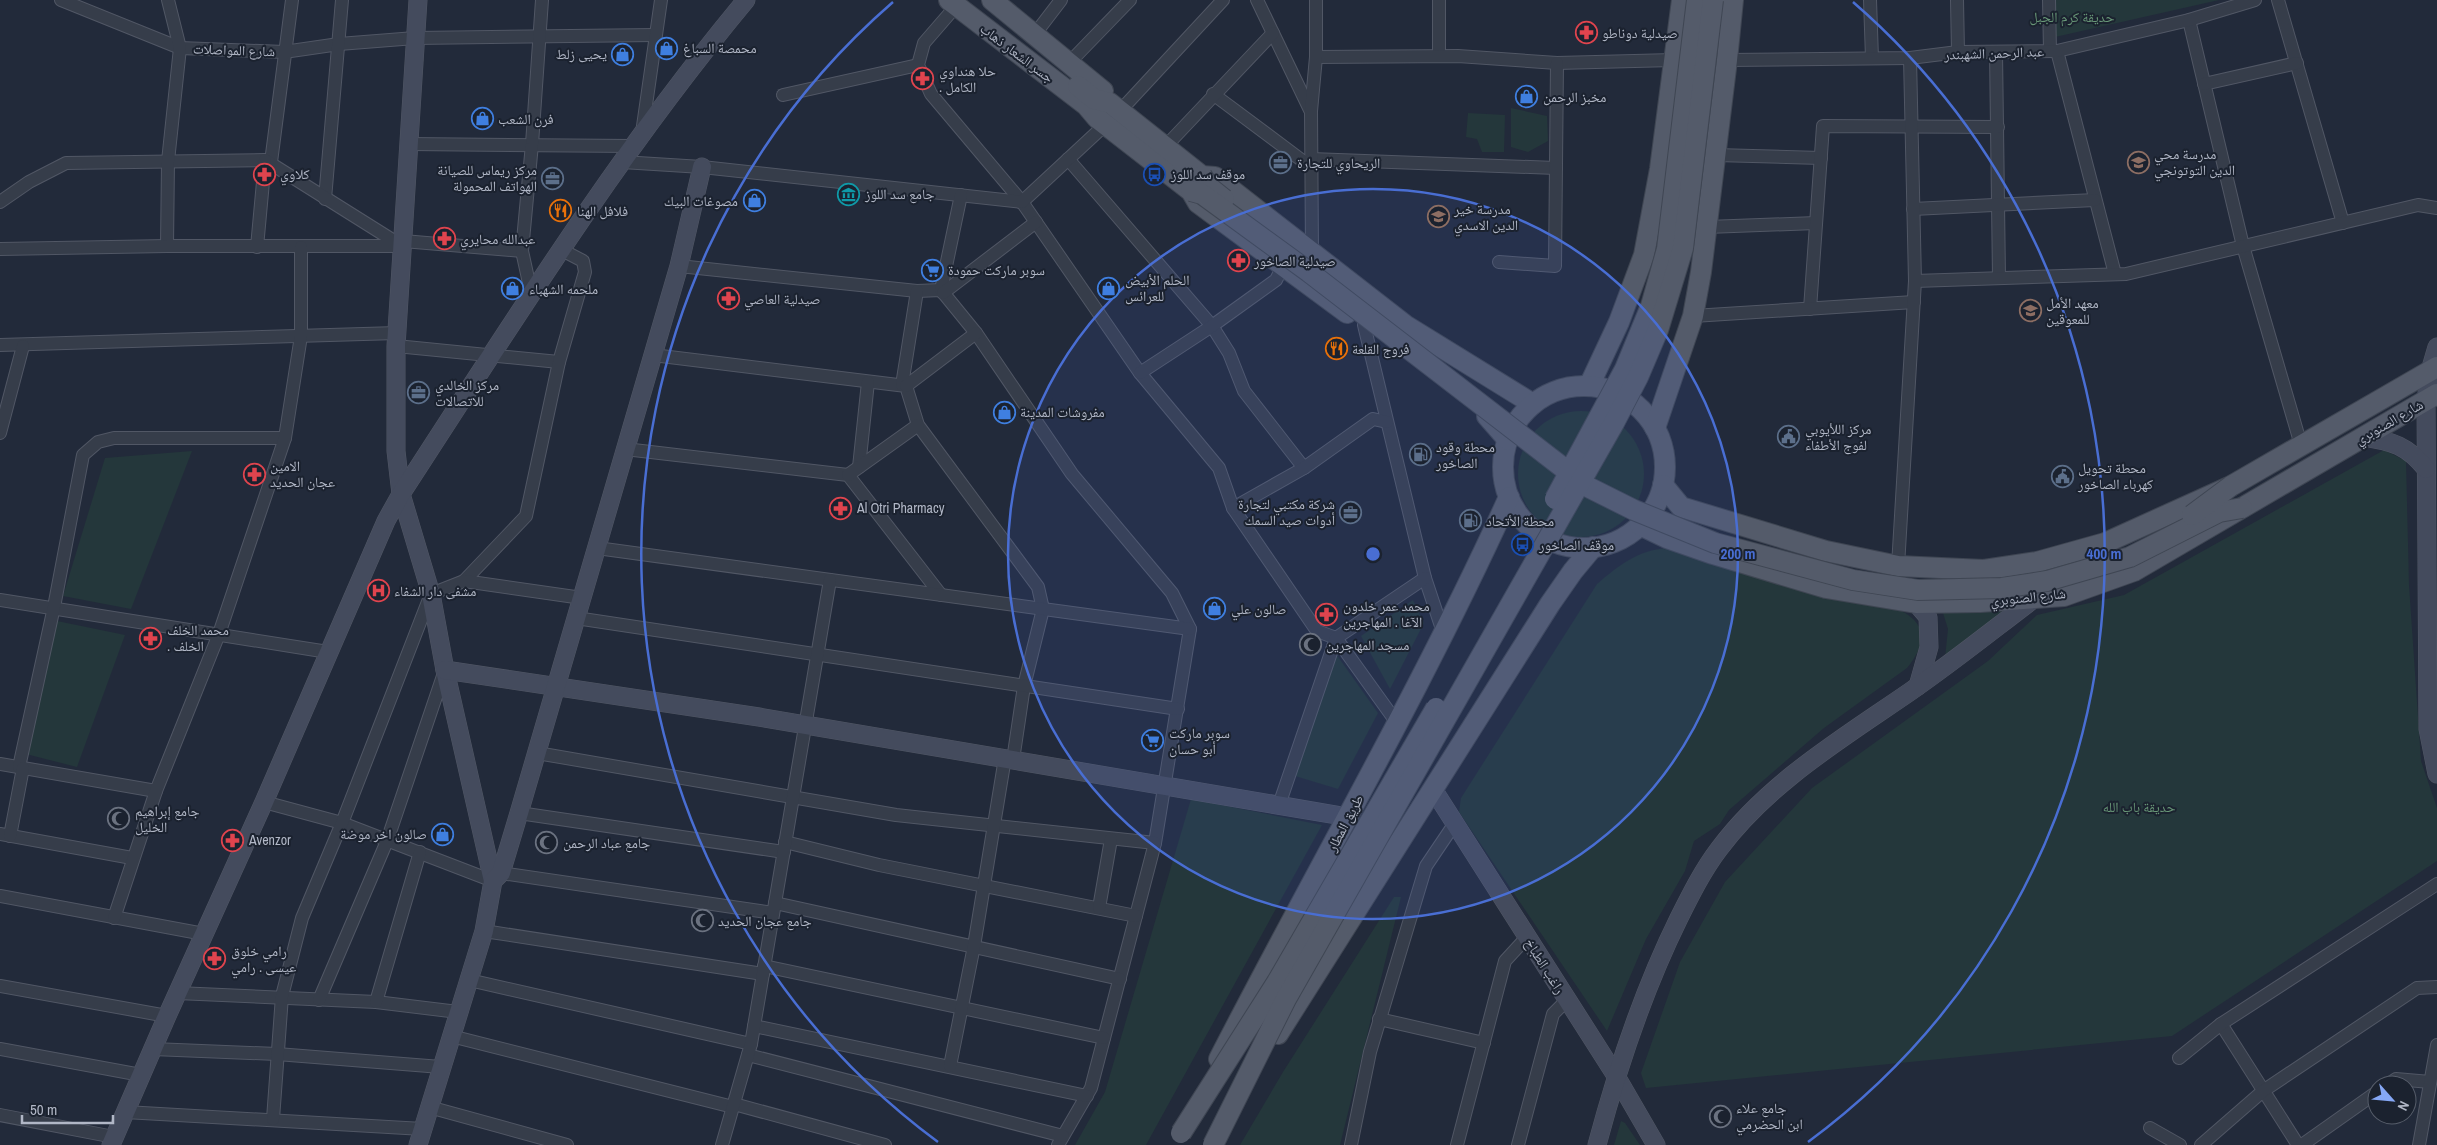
<svg xmlns="http://www.w3.org/2000/svg" width="2437" height="1145" viewBox="0 0 2437 1145" font-family="'Archivo Narrow','Noto Naskh Arabic',sans-serif">
<rect width="100%" height="100%" fill="#222a3a"/>
<g fill="#24373b">
<polygon points="2055,0 2219,0 2055,37"/>
<polygon points="1511,108 1547,116 1548,141 1528,152 1511,147"/>
<polygon points="1468,113 1505,115 1504,152 1482,152 1477,139 1466,137"/>
<circle cx="1581" cy="474" r="63"/>
<polygon points="2384,450 2406,461 2409,585 2421,761 2437,808 2437,861 2172,1036 1646,1088 1641,1073 1680,962 1725,882 1812,788 1988,661 2037,615 2124,595"/>
<polygon points="192,451 131,609 63,596 105,458"/>
<path d="M1667,548L1902,611C1929,626 1925,646 1907,668L1824,728L1729,810L1720,824L1694,841L1685,871L1646,939L1607,1031L1459,812L1461,798L1597,584C1618,566 1638,550 1667,548Z"/>
<polygon points="1413,600 1424,623 1390,689 1361,636"/>
<polygon points="2009,611 1945,658 1948,629 1943,613"/>
<polygon points="57,621 125,635 77,767 26,754"/>
<polygon points="1336,654 1378,713 1338,789 1295,776"/>
<polygon points="1191,799 1322,825 1146,1145 1075,1145 1105,1092"/>
<polygon points="1394,897 1401,897 1340,1145 1240,1145 1283,1072"/>
<polygon points="1621,1121 1625,1123 1640,1145 1614,1145"/>
</g>
<g fill="none" stroke-linecap="round" stroke-linejoin="round">
<defs>
<g id="street">
<polyline points="61,0 180,48 284,52 339,44 415,38 655,35"/>
<polyline points="1257,0 1310,110"/>
<polyline points="1439,0 1439,56"/>
<polyline points="1870,0 1872,58"/>
<polyline points="1957,0 1958,52"/>
<polyline points="2049,0 2050,51"/>
<polyline points="2278,0 2343,223"/>
<polyline points="950,13 924,43 918,65 931,94 1022,202 1140,373 1219,468 1233,508 1317,631 1336,638 1397,723"/>
<polyline points="2189,20 2243,246 2301,445"/>
<polyline points="1035,34 1061,0"/>
<polyline points="2057,51 2115,274"/>
<polyline points="1996,52 1999,278"/>
<polyline points="1316,57 1458,56 1557,63 1673,60"/>
<polyline points="1727,60 1910,58 1958,52 2057,51 2189,20 2255,0"/>
<polyline points="1069,63 1130,0"/>
<polyline points="2204,84 2297,63"/>
<polyline points="1213,94 1312,168"/>
<polyline points="783,95 918,65"/>
<polyline points="1120,111 1223,0"/>
<polyline points="642,133 661,0"/>
<polyline points="409,144 633,146"/>
<polyline points="1165,147 1273,33"/>
<polyline points="1716,155 1821,158"/>
<polyline points="1068,159 1212,326 1229,353 1244,391 1304,468"/>
<polyline points="1311,159 1556,168"/>
<polyline points="271,162 292,0"/>
<polyline points="622,162 702,167 1022,202 1106,124"/>
<polyline points="325,199 342,0"/>
<polyline points="0,202 29,182 66,163 265,160 402,246"/>
<polyline points="1913,209 2095,200"/>
<polyline points="1707,227 1816,223"/>
<polyline points="403,241 522,251"/>
<polyline points="167,246 168,161 180,48 168,0"/>
<polyline points="257,247 265,160"/>
<polyline points="0,249 167,246 402,246"/>
<polyline points="1312,253 1311,111 1316,57 1316,0"/>
<polyline points="1499,262 1555,266 1557,63"/>
<polyline points="679,266 917,291 941,290 976,333 1072,474 1172,593 1190,629 1155,843 1091,1088 1058,1145"/>
<polyline points="1915,281 2126,274 2418,205 2437,208"/>
<polyline points="941,290 961,195"/>
<polyline points="531,292 522,251 532,144 542,0"/>
<polyline points="943,293 1036,222"/>
<polyline points="1810,309 1823,126 1998,127"/>
<polyline points="1693,316 1914,302"/>
<polyline points="1364,325 1425,578 1443,632"/>
<polyline points="0,345 397,333"/>
<polyline points="396,346 559,362"/>
<polyline points="653,355 906,386 918,425 1038,587 1043,609 1024,686 1013,760"/>
<polyline points="1140,373 1212,326 1276,280 1283,266"/>
<polyline points="902,385 917,291"/>
<polyline points="906,386 976,333"/>
<polyline points="0,433 23,346"/>
<polyline points="625,449 848,475 941,595"/>
<polyline points="859,467 868,382"/>
<polyline points="848,475 918,425"/>
<polyline points="1233,508 1304,468 1373,419 1387,422"/>
<polyline points="597,548 1190,629"/>
<polyline points="1898,566 1915,281 1910,58"/>
<polyline points="464,581 526,516 559,362 585,272 583,261 560,249"/>
<polyline points="0,600 328,652"/>
<polyline points="576,618 1178,709"/>
<polyline points="537,753 896,815 1155,843"/>
<polyline points="0,764 156,791"/>
<polyline points="19,767 54,607 83,455 98,442 114,438 285,438"/>
<polyline points="264,802 342,823 493,881"/>
<polyline points="1279,805 1336,638 1425,578"/>
<polyline points="519,813 784,852"/>
<polyline points="0,834 132,858"/>
<polyline points="10,836 23,768"/>
<polyline points="785,842 879,865 1136,916"/>
<polyline points="501,873 773,913"/>
<polyline points="0,896 204,934"/>
<polyline points="775,903 1120,979"/>
<polyline points="1099,908 1111,839"/>
<polyline points="114,918 156,791 219,634 285,438 301,336 301,247"/>
<polyline points="484,931 763,974"/>
<polyline points="764,966 1104,1038"/>
<polyline points="469,980 751,1044"/>
<polyline points="0,986 167,1016"/>
<polyline points="177,993 376,1002 458,1012"/>
<polyline points="319,1000 387,841 445,670"/>
<polyline points="376,1002 420,852"/>
<polyline points="1379,1019 1484,1043"/>
<polyline points="2221,1024 2298,1145"/>
<polyline points="754,1026 1087,1096"/>
<polyline points="451,1036 733,1107"/>
<polyline points="0,1049 141,1075"/>
<polyline points="153,1049 277,1054 441,1067"/>
<polyline points="748,1055 1063,1136"/>
<polyline points="2179,1058 2221,1024 2437,884"/>
<polyline points="950,1066 974,946 1005,758"/>
<polyline points="2387,1085 2396,1079 2430,1082"/>
<polyline points="734,1104 885,1145"/>
<polyline points="429,1107 567,1145"/>
<polyline points="125,1112 423,1129"/>
<polyline points="0,1115 114,1137"/>
<polyline points="273,1119 282,996 302,918 342,823 431,594 464,581 582,598"/>
<polyline points="2150,1128 2180,1145"/>
<polyline points="722,1145 751,1044 830,580"/>
<polyline points="1351,1145 1370,1052 1426,866 1455,823"/>
<polyline points="1457,1145 1505,961 1527,937"/>
<polyline points="1518,1145 1553,1014 1567,1000"/>
<polyline points="2201,1145 2263,1091 2417,988 2437,987"/>
<polyline points="2302,1145 2377,1092"/>
<polyline points="2419,1145 2437,1045"/>
</g>
<g id="secondary">
<polyline points="418,0 396,346 396,451 401,494 431,594 445,670 493,881"/>
<polyline points="2437,347 2430,371 2426,400 2428,729 2437,774"/>
<path d="M2363,437C2392,441 2408,446 2426,469"/>
<polyline points="1916,603 1928,617 1929,647 1918,686"/>
<polyline points="445,670 759,717 1348,817"/>
<polyline points="1433,789 1616,1076 1656,1145"/>
<path d="M111,1145L167,1016L264,802L386,521L401,494C511,325 617,155 746,0"/>
<polyline points="418,1145 484,931 493,881 501,873 519,813 679,266 702,167"/>
<path d="M1597,1145C1618,1066 1643,991 1679,918C1691,894 1703,870 1719,849C1769,782 1843,738 1911,691C1953,662 1994,629 2035,598"/>
</g>
<g id="primary">
<polyline points="949,0 1086,105 1097,118 1191,191 1198,203 1347,313"/>
<polyline points="992,0 1103,91"/>
<polyline points="1078,86 1094,99 1110,103 1202,176 1215,177 1405,325 1533,404"/>
<polyline points="1589,386 1619,322 1644,255 1660,169 1682,0"/>
<circle cx="1584" cy="467" r="81"/>
<polyline points="1487,416 1508,440"/>
<polyline points="1655,428 1693,316 1701,272 1727,60 1733,0"/>
<polyline points="1663,485 1681,507 1826,551 1898,566 1984,570 2037,562 2105,543 2231,486 2437,367"/>
<polyline points="1640,525 1667,538 1713,554 1826,588 1916,603 1980,602 2064,596 2134,571 2437,394"/>
<polyline points="1278,1034 1550,604 1573,571 1593,547"/>
<path d="M1219,1059C1315,872 1422,689 1509,497"/>
</g>
</defs>
<use href="#street" stroke="#515765" stroke-width="14"/>
<use href="#secondary" stroke="#515765" stroke-width="19"/>
<use href="#primary" stroke="#3f4653" stroke-width="22"/>
<use href="#street" stroke="#363d4a" stroke-width="12"/>
<use href="#secondary" stroke="#444b5d" stroke-width="18"/>
<use href="#primary" stroke="#545b6a" stroke-width="20"/>
<defs>
<g id="primary-bridge">
<polyline points="1202,176 1209,187 1224,199"/>
<polyline points="1191,191 1202,194 1309,272 1588,487 1634,510 1715,543 1853,580 1918,590 2002,588 2047,581 2130,557 2219,512 2242,508"/>
<polyline points="1555,499 1625,369 1651,306 1667,249 1697,0"/>
<polyline points="2192,515 2231,486"/>
<polyline points="1181,1133 1277,982 1436,708"/>
<polyline points="1213,1145 1286,999 1614,423 1638,377 1658,330 1683,248 1713,0"/>
</g>
</defs>
<use href="#primary-bridge" stroke="#3f4653" stroke-width="22" stroke-linecap="butt"/>
<use href="#primary-bridge" stroke="#545b6a" stroke-width="20"/>
</g>
<circle cx="1373" cy="554" r="365" fill="#496ed3" fill-opacity=".12"/>
<g fill="none" stroke="#496ed3" stroke-width="2.5">
<circle cx="1373" cy="554" r="365"/>
<path d="M938 1142A731 731 0 0 1 893 2M1853 2A731 731 0 0 1 1808 1142"/>
</g>
<defs>
<symbol id="pharmacy-ring" viewBox="-11 -11 22 22"><circle r="9.5" fill="#1b222f" stroke="#e0444e" stroke-width="1.5"/><path d="M-2-6h4v4h4v4h-4v4h-4v-4h-4v-4h4Z" fill="#e0444e"/></symbol>
<symbol id="shop-ring" viewBox="-11 -11 22 22"><circle r="9.5" fill="#1b222f" stroke="#3f7fe0" stroke-width="1.5"/><path d="M-5-2.5h2.3a2.7 3.5 0 0 1 5.4 0H5L5.5 6h-11ZM-1.5-2.5h3a1.5 2.3 0 0 0-3 0Z" fill="#3f7fe0"/></symbol>
<symbol id="school-ring" viewBox="-11 -11 22 22"><circle r="9.5" fill="#1b222f" stroke="#8d6e63" stroke-width="1.5"/><path d="M0-5L7-2L0 1L-7-2ZM-4 1L0 2.5L4 1V4Q0 6-4 4Z" fill="#8d6e63"/></symbol>
<symbol id="office-ring" viewBox="-11 -11 22 22"><circle r="9.5" fill="#1b222f" stroke="#5c6f8a" stroke-width="1.5"/><path d="M-6-3h4V-5.5h4V-3h4V5H-6ZM-1-4.5V-3h2v-1.5ZM-6 0V1H6V0Z" fill="#5c6f8a"/></symbol>
<symbol id="bus-ring" viewBox="-11 -11 22 22"><circle r="9.5" fill="#1b222f" stroke="#1a4fb4" stroke-width="1.5"/><path d="M-5-6H5V4H4V6H2V4H-2V6H-4V4H-5ZM-3.5-4V0h7V-4ZM-3.5 1.2v1.5H-2V1.2ZM2 1.2v1.5H3.5V1.2Z" fill="#1a4fb4"/></symbol>
<symbol id="museum-ring" viewBox="-11 -11 22 22"><circle r="9.5" fill="#1b222f" stroke="#0f9aa8" stroke-width="1.5"/><path d="M0-6L6-3V-2H-6V-3ZM-5-1h2V3h-2ZM-1-1h2V3h-2ZM3-1h2V3H3ZM-6 4H6V6H-6Z" fill="#0f9aa8"/></symbol>
<symbol id="restaurant-ring" viewBox="-11 -11 22 22"><circle r="9.5" fill="#1b222f" stroke="#e8710a" stroke-width="1.5"/><path d="M-5-6h1v4h1v-4h1v4h1v-4h1v5L-1.5 .5V6h-2V.5L-5-1ZM5-6V6H3V1.5H1.5Q1.5-4 5-6Z" fill="#e8710a"/></symbol>
<symbol id="supermarket-ring" viewBox="-11 -11 22 22"><circle r="9.5" fill="#1b222f" stroke="#3f7fe0" stroke-width="1.5"/><path d="M-6-5.5h2.5l.6 2H6L4.5 2H-2.5L-4.4-4H-6ZM-1.5 3.2a1.3 1.3 0 1 0 .1 0ZM3 3.2a1.3 1.3 0 1 0 .1 0Z" fill="#3f7fe0"/></symbol>
<symbol id="civic-ring" viewBox="-11 -11 22 22"><circle r="9.5" fill="#1b222f" stroke="#5c6f8a" stroke-width="1.5"/><path d="M-.6-6.5H3V-4.5H.6V-3L4-1V1h2V6H-6V1h2V-1L-.6-3ZM-1.2 2.5V6h2.4V2.5Z" fill="#5c6f8a"/></symbol>
<symbol id="fuel-ring" viewBox="-11 -11 22 22"><circle r="9.5" fill="#1b222f" stroke="#5c6f8a" stroke-width="1.5"/><path d="M-5.5-6h7V0h2V4h1.3V-2.5L3-4.5l.8-.8L6-3V5H2.5V1h-1V6h-7ZM-4.2-4.7v3.2H.2V-4.7Z" fill="#5c6f8a"/></symbol>
<symbol id="hospital-ring" viewBox="-11 -11 22 22"><circle r="9.5" fill="#1b222f" stroke="#e0444e" stroke-width="1.5"/><path d="M-5-5h3v3.5h4V-5h3V5h-3V1.5h-4V5h-3Z" fill="#e0444e"/></symbol>
<symbol id="mosque-ring" viewBox="-11 -11 22 22"><circle r="9.5" fill="#1b222f" stroke="#6b7280" stroke-width="1.5"/><path d="M3.5-4.9A6 6 0 1 0 3.5 4.9A5 5 0 1 1 3.5-4.9Z" fill="#6b7280"/></symbol>
</defs>
<g fill-rule="evenodd">
<use href="#pharmacy-ring" x="1574" y="20" width="25" height="25"/>
<use href="#shop-ring" x="654" y="36" width="25" height="25"/>
<use href="#shop-ring" x="610" y="42" width="25" height="25"/>
<use href="#pharmacy-ring" x="910" y="66" width="25" height="25"/>
<use href="#shop-ring" x="1514" y="84" width="25" height="25"/>
<use href="#shop-ring" x="470" y="106" width="25" height="25"/>
<use href="#school-ring" x="2126" y="150" width="25" height="25"/>
<use href="#office-ring" x="1268" y="150" width="25" height="25"/>
<use href="#pharmacy-ring" x="252" y="162" width="25" height="25"/>
<use href="#bus-ring" x="1142" y="162" width="25" height="25"/>
<use href="#office-ring" x="540" y="166" width="25" height="25"/>
<use href="#museum-ring" x="836" y="182" width="25" height="25"/>
<use href="#shop-ring" x="742" y="188" width="25" height="25"/>
<use href="#restaurant-ring" x="548" y="198" width="25" height="25"/>
<use href="#school-ring" x="1426" y="204" width="25" height="25"/>
<use href="#pharmacy-ring" x="432" y="226" width="25" height="25"/>
<use href="#pharmacy-ring" x="1226" y="248" width="25" height="25"/>
<use href="#supermarket-ring" x="920" y="258" width="25" height="25"/>
<use href="#shop-ring" x="1096" y="276" width="25" height="25"/>
<use href="#shop-ring" x="500" y="276" width="25" height="25"/>
<use href="#pharmacy-ring" x="716" y="286" width="25" height="25"/>
<use href="#school-ring" x="2018" y="298" width="25" height="25"/>
<use href="#restaurant-ring" x="1324" y="336" width="25" height="25"/>
<use href="#office-ring" x="406" y="380" width="25" height="25"/>
<use href="#shop-ring" x="992" y="400" width="25" height="25"/>
<use href="#civic-ring" x="1776" y="424" width="25" height="25"/>
<use href="#fuel-ring" x="1408" y="442" width="25" height="25"/>
<use href="#pharmacy-ring" x="242" y="462" width="25" height="25"/>
<use href="#civic-ring" x="2050" y="464" width="25" height="25"/>
<use href="#pharmacy-ring" x="828" y="496" width="25" height="25"/>
<use href="#office-ring" x="1338" y="500" width="25" height="25"/>
<use href="#fuel-ring" x="1458" y="508" width="25" height="25"/>
<use href="#bus-ring" x="1510" y="532" width="25" height="25"/>
<use href="#hospital-ring" x="366" y="578" width="25" height="25"/>
<use href="#shop-ring" x="1202" y="596" width="25" height="25"/>
<use href="#pharmacy-ring" x="1314" y="602" width="25" height="25"/>
<use href="#pharmacy-ring" x="138" y="626" width="25" height="25"/>
<use href="#mosque-ring" x="1298" y="632" width="25" height="25"/>
<use href="#supermarket-ring" x="1140" y="728" width="25" height="25"/>
<use href="#mosque-ring" x="106" y="806" width="25" height="25"/>
<use href="#shop-ring" x="430" y="822" width="25" height="25"/>
<use href="#pharmacy-ring" x="220" y="828" width="25" height="25"/>
<use href="#mosque-ring" x="534" y="830" width="25" height="25"/>
<use href="#mosque-ring" x="690" y="908" width="25" height="25"/>
<use href="#pharmacy-ring" x="202" y="946" width="25" height="25"/>
<use href="#mosque-ring" x="1708" y="1104" width="25" height="25"/>
</g>
<g text-anchor="middle" dominant-baseline="central" stroke-width="4" stroke-linejoin="round" paint-order="stroke">
<g font-size="14" fill="#689777" stroke="#1b222f">
<text x="2072" y="17">حديقة كرم الجبل</text>
<text x="2139" y="807">حديقة باب الله</text>
</g>
<g font-size="14" fill="#b1b7c6" stroke="#1b222f" text-anchor="start">
<text x="1602" y="33">صيدلية دوناطو</text>
<text x="683" y="48">محمصة السباغ</text>
<text x="607" y="54" text-anchor="end">يحيى زلط</text>
<text x="939" y="71">حلا هنداوي<tspan x="939" dy="16">. الكامل</tspan></text>
<text x="1543" y="97">مخبز الرحمن</text>
<text x="498" y="119">فرن الشعب</text>
<text x="2154" y="154">مدرسة محي<tspan x="2154" dy="16">الدين التوتونجي</tspan></text>
<text x="1297" y="163">الريحاوي للتجارة</text>
<text x="537" y="170" text-anchor="end">مركز ريماس للصيانة<tspan x="537" dy="16">الهواتف المحمولة</tspan></text>
<text x="280" y="174">كلاوي</text>
<text x="1171" y="174">موقف سد اللوز</text>
<text x="865" y="194">جامع سد اللوز</text>
<text x="738" y="201" text-anchor="end">مصوغات البيك</text>
<text x="1454" y="209">مدرسة خير<tspan x="1454" dy="16">الدين الاسدي</tspan></text>
<text x="577" y="211">فلافل الهنا</text>
<text x="460" y="239">عبدالله محايري</text>
<text x="1254" y="261">صيدلية الصاخور</text>
<text x="948" y="270">سوبر ماركت حمودة</text>
<text x="1125" y="280">الحلم الأبيض<tspan x="1125" dy="16">للعرائس</tspan></text>
<text x="529" y="289">ملحمه الشهباء</text>
<text x="744" y="299">صيدلية العاصي</text>
<text x="2046" y="303">معهد الأمل<tspan x="2046" dy="16">للمعوقين</tspan></text>
<text x="1352" y="349">فروج القلعة</text>
<text x="435" y="385">مركز الخالدي<tspan x="435" dy="16">للاتصالات</tspan></text>
<text x="1020" y="412">مفروشات المدينة</text>
<text x="1805" y="429">مركز اللأيوبي<tspan x="1805" dy="16">لفوج الأطفاء</tspan></text>
<text x="1436" y="447">محطة وقود<tspan x="1436" dy="16">الصاخور</tspan></text>
<text x="270" y="466">الامين<tspan x="270" dy="16">عجان الحديد</tspan></text>
<text x="2078" y="468">محطة تحويل<tspan x="2078" dy="16">كهرباء الصاخور</tspan></text>
<text x="1335" y="504" text-anchor="end">شركة مكتبي لتجارة<tspan x="1335" dy="16">أدوات صيد السمك</tspan></text>
<text x="857" y="508">Al Otri Pharmacy</text>
<text x="1486" y="521">محطة الأتحاد</text>
<text x="1539" y="545">موقف الصاخور</text>
<text x="394" y="591">مشفى دار الشفاء</text>
<text x="1343" y="606">محمد عمر خلدون<tspan x="1343" dy="16">الآغا . المهاجرين</tspan></text>
<text x="1231" y="609">صالون علي</text>
<text x="167" y="630">محمد الخلف<tspan x="167" dy="16">. الخلف</tspan></text>
<text x="1326" y="645">مسجد المهاجرين</text>
<text x="1169" y="733">سوبر ماركت<tspan x="1169" dy="16">أبو حسان</tspan></text>
<text x="135" y="811">جامع إبراهيم<tspan x="135" dy="16">الخليل</tspan></text>
<text x="427" y="834" text-anchor="end">صالون اخر موضة</text>
<text x="249" y="840">Avenzor</text>
<text x="563" y="843">جامع عباد الرحمن</text>
<text x="718" y="921">جامع عجان الحديد</text>
<text x="231" y="951">رامي خلوق<tspan x="231" dy="16">عيسى . رامي</tspan></text>
<text x="1736" y="1108">جامع علاء<tspan x="1736" dy="16">ابن الحضرمي</tspan></text>
</g>
<g font-size="14" fill="#b1b7c6" stroke="#1b222f">
<text transform="translate(234 50) rotate(2)">شارع المواصلات</text>
<text transform="translate(1017 53) rotate(37)">جسر الشعار ذهاب</text>
<text transform="translate(1994 53) rotate(-2)">عبد الرحمن الشهبندر</text>
<text transform="translate(2389 422) rotate(-30)">شارع الصنوبري</text>
<text transform="translate(2028 597) rotate(-6)">شارع الصنوبري</text>
<text transform="translate(1345 823) rotate(-62)">طريق المطار</text>
<text transform="translate(1545 966) rotate(58)">راغب الطباخ</text>
</g>
</g>
<circle cx="1373" cy="554" r="8" fill="#496ed3" stroke="#1b222f" stroke-width="2.5"/>
<g font-size="15" text-anchor="middle" font-weight="bold" fill="#496ed3" stroke="#1b222f" stroke-width="4" stroke-linejoin="round" paint-order="stroke">
<text x="1738" y="559">200 m</text>
<text x="2104" y="559">400 m</text>
</g>
<g transform="translate(2392 1100) rotate(117)"><circle r="24" fill="#1b222f" stroke="#575e6b"/>
<path d="M0-4L9 19L0 12L-9 19Z" fill="#86a8f6"/>
<text y="-8" font-size="14" font-weight="bold" text-anchor="middle" fill="#b1b7c6">N</text>
</g>
<path d="M22 1115v8h91v-8" fill="none" stroke="#b1b7c6" stroke-width="2.5"/>
<text x="30" y="1115" font-size="15" fill="#b1b7c6" stroke="#1b222f" stroke-width="4" paint-order="stroke">50 m</text>
</svg>
